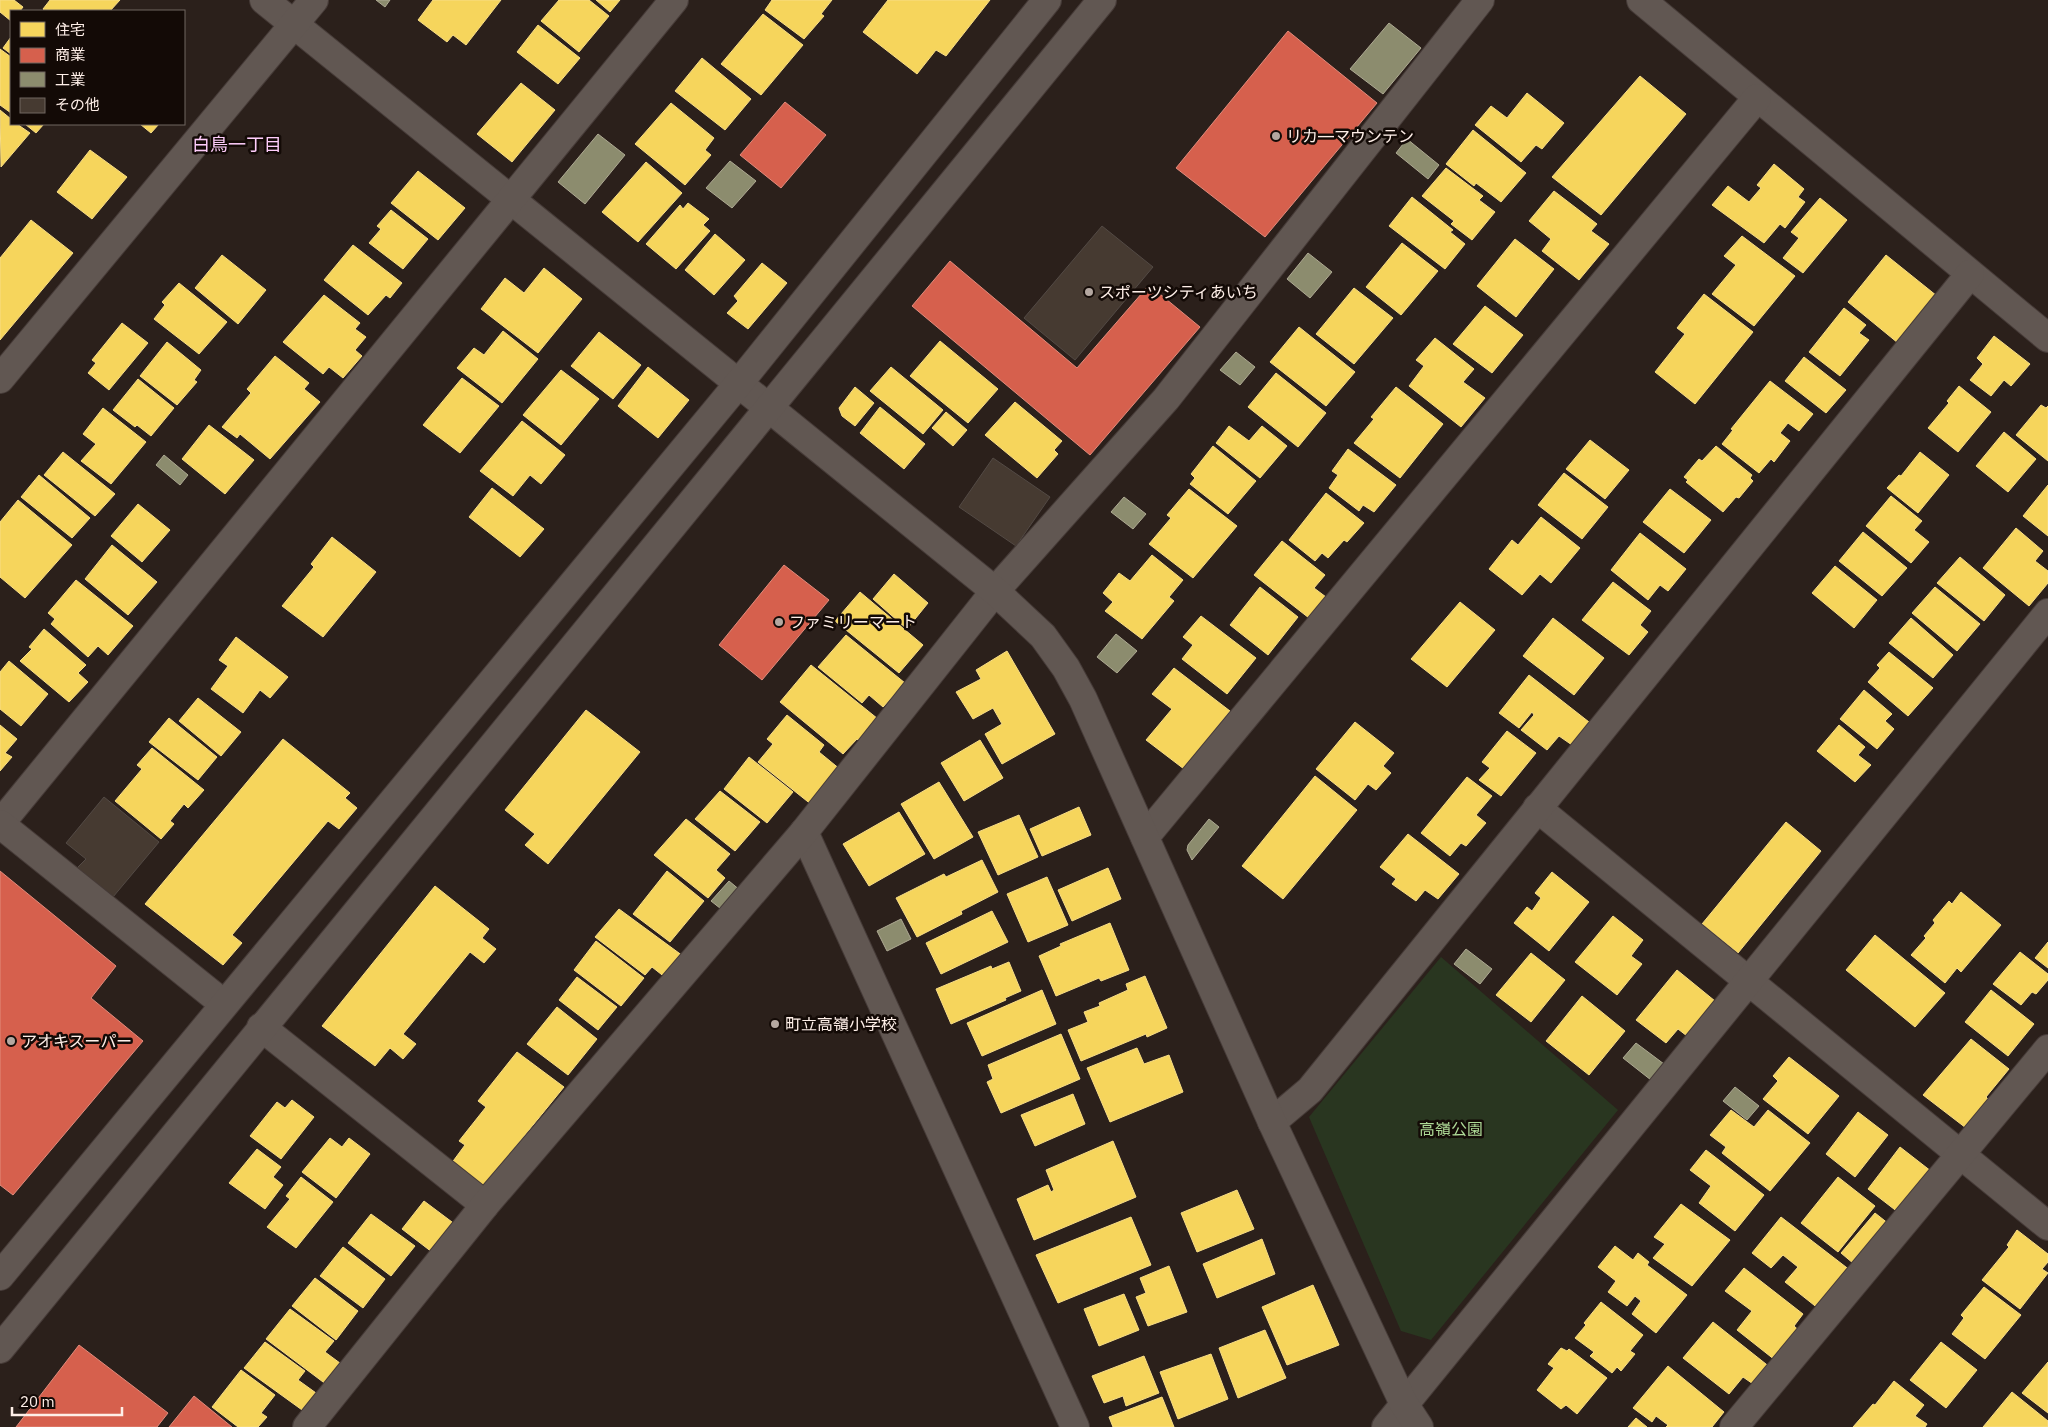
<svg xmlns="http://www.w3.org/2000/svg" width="2048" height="1427" viewBox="0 0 2048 1427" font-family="'IBM Plex Sans','Noto Sans JP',sans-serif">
<rect width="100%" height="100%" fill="#2b201b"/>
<polygon fill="#293620" points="1441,957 1618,1110 1431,1340 1401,1331 1309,1117"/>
<g fill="#f6d55c" stroke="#f8dd86">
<polygon points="0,0 14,0 23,7 20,11 11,11 11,21 0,12"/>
<polygon points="50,0 120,0 110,11 45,11 43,9"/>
<polygon points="433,0 501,0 466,45 453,35 447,42 418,20"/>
<polygon points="559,0 589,0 609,16 579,52 541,21"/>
<polygon points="596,0 620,0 610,12"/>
<polygon points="772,0 832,0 821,14 824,16 804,39 765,10"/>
<polygon points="888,0 990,0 946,56 936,50 917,74 863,32"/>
<polygon points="763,14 803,45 761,95 721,64"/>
<polygon points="538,25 580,58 558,84 517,52"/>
<polygon points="11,37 11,54 3,48"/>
<polygon points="0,49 11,57 11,113 0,105"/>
<polygon points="702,58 751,99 725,130 675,91"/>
<polygon points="1640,76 1686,114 1601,215 1552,177"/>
<polygon points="521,83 555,110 512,162 477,134"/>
<polygon points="1527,93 1564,123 1542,149 1536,145 1521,162 1475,125 1491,106 1507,118"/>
<polygon points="671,103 714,138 705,150 711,155 685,185 635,144"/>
<polygon points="0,110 11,119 11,124 17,124 30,133 1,167"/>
<polygon points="25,124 44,124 36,133"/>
<polygon points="140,124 159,124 151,133"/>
<polygon points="1473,130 1526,173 1501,202 1476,183 1474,186 1446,164"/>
<polygon points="90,150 127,177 92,219 57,192"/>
<polygon points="646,162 682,193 638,242 602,212"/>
<polygon points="1774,164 1804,189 1798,197 1805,202 1785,228 1780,224 1764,243 1712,205 1728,186 1749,202 1761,188 1757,185"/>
<polygon points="1446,168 1483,196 1479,200 1495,212 1472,240 1451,224 1454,221 1422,196"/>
<polygon points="418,171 465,208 438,240 391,203"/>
<polygon points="1554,191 1597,224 1591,231 1609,244 1579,280 1542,251 1551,239 1529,221"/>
<polygon points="1412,197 1453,230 1450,232 1465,244 1445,269 1389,226"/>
<polygon points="1820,198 1847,220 1803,273 1783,258 1799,238 1791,232"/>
<polygon points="688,203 709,219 703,225 710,231 676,269 646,244 680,205 683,209"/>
<polygon points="391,210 428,239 403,269 369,243 381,229 377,226"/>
<polygon points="31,220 73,253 0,340 0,258"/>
<polygon points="715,234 745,260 714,295 685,270"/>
<polygon points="1742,236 1795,276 1754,326 1712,294 1736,265 1724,256"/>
<polygon points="1515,239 1554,269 1516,317 1477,286"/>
<polygon points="1402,243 1438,271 1401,315 1366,287"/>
<polygon points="353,245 402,283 390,298 386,295 368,315 324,280"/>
<polygon points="222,255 266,290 238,324 195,288"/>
<polygon points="1886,255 1937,296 1898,343 1848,302"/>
<polygon points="762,263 787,283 748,329 727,313 738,301 734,296"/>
<polygon points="544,268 582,299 538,353 481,309 505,278 524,293"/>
<polygon points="179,283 227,322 199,354 154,319 165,305 162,302"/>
<polygon points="1354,288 1393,318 1354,364 1316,334"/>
<polygon points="1704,294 1753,332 1695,404 1655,372 1685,334 1677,328"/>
<polygon points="324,295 360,323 355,329 366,337 355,350 362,356 343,378 329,367 323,374 283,342"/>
<polygon points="1485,306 1523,335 1492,373 1453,344"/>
<polygon points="1844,308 1866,325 1859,333 1869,340 1840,376 1809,352"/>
<polygon points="122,323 148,343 109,390 88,373 96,363 92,360"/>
<polygon points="1299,327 1355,372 1326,406 1270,362"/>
<polygon points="503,331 538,359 502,403 457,368 474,348 484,355"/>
<polygon points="599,332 641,365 613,399 571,366"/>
<polygon points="1994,336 2030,364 2011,386 2004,380 1991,396 1970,380 1983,364 1977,358"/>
<polygon points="1435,338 1474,369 1463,382 1485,398 1461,427 1409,386 1424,366 1416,360"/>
<polygon points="940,341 998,389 968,423 910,376"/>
<polygon points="167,342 201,370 194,380 197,382 177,405 140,376"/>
<polygon points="275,356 309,383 304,389 320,402 270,459 240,434 237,438 222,427 251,393 247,389"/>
<polygon points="1804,357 1846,390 1826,413 1785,381"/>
<polygon points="648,367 689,400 658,438 618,406"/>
<polygon points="891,367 943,410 923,434 870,391"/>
<polygon points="561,370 599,399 561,445 523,415"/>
<polygon points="1276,373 1326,413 1298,447 1248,407"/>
<polygon points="462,378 499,406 460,453 423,425"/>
<polygon points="138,379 174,408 151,436 137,425 135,427 113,410"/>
<polygon points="1770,381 1813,414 1799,431 1788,423 1780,433 1790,441 1774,462 1771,459 1759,473 1722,444 1733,430 1731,429"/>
<polygon points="1959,386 1991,412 1958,452 1928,428 1949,403 1947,401"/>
<polygon points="855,387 874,403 855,426 842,416 839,408"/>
<polygon points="1396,387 1443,424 1400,478 1354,443 1374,419 1371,417"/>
<polygon points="1015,402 1062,441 1054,450 1058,454 1037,478 985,435"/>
<polygon points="2041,405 2046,408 2048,406 2048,461 2016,435"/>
<polygon points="880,407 925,444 904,469 860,433"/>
<polygon points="103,408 146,442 111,484 81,461 96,444 83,434"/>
<polygon points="946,412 967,430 953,446 932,428"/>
<polygon points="522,421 565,455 541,484 530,475 513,496 480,471"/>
<polygon points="209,425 254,460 225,494 182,459"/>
<polygon points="1229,426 1249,441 1262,426 1287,446 1260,478 1216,443"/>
<polygon points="2004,432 2036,459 2008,492 1976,466"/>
<polygon points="1590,440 1629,470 1605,499 1566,469"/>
<polygon points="1213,446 1256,481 1228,514 1190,484 1195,478 1191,474"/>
<polygon points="1716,446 1752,475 1750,478 1753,481 1739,498 1736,497 1723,512 1686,482 1688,480 1684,477 1699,459 1702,461"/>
<polygon points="1348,449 1396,485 1374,512 1363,505 1359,511 1329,488 1338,475 1332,471"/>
<polygon points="63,452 115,494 95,516 44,475"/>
<polygon points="1920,452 1949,475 1918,513 1887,488 1899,475 1901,476"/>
<polygon points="1564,473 1608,507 1582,539 1538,505"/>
<polygon points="39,475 90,518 72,538 21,497"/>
<polygon points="2048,485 2048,536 2023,516"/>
<polygon points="492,488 544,529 520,557 469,517"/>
<polygon points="1189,489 1237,526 1193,578 1149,544 1171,518 1167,515"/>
<polygon points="1670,489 1711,520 1684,553 1643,522"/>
<polygon points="1326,493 1364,523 1347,542 1344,540 1328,558 1322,553 1315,561 1289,540"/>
<polygon points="1891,496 1922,521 1914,530 1929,542 1911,563 1866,526"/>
<polygon points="18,500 72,545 25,598 0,577 0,522"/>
<polygon points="138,504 170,530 142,562 111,536"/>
<polygon points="1541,517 1580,548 1551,583 1540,574 1522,595 1489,569 1512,540 1518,545"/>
<polygon points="2016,528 2043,551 2035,561 2048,571 2048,583 2029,606 1983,568"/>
<polygon points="1863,532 1907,568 1882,596 1839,561"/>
<polygon points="1640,533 1686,569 1668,591 1660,585 1648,600 1611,570"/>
<polygon points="332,537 376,572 323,637 282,606 314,567 311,564"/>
<polygon points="1282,541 1325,575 1314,588 1326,597 1309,618 1254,575"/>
<polygon points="112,545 157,582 128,615 85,579"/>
<polygon points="1152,555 1183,580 1169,597 1174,601 1142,639 1105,611 1113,602 1103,593 1119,573 1130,581"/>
<polygon points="1960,557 2005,595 1984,621 1937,583"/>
<polygon points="1835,566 1877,600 1854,628 1812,593"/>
<polygon points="894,574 928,603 907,629 873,599"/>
<polygon points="76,580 133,626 108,655 98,646 88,657 51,624 55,619 48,613"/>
<polygon points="1613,582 1651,611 1640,625 1648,632 1629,655 1582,620"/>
<polygon points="1260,587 1298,617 1268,655 1230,625"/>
<polygon points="1935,587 1980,624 1957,651 1912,613"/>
<polygon points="860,592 923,645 899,673 835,621"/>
<polygon points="1460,602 1495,630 1447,687 1411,659"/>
<polygon points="1201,616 1256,658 1227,694 1182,659 1193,645 1183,637"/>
<polygon points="1553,618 1604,658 1574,695 1523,656"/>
<polygon points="1911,618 1953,655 1933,678 1889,643"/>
<polygon points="44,629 86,665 78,673 88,682 69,702 20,661 32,649 29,647"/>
<polygon points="846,635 905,683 883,707 869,695 862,703 818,667"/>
<polygon points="236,637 288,677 270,698 260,690 243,713 211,689 228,666 219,660"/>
<polygon points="1007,651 1055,734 1002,764 985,734 1002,724 993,708 973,719 956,692 981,679 976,670"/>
<polygon points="1889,652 1933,688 1908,716 1868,682 1880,668 1877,665"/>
<polygon points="9,661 48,694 21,726 0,709 0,672"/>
<polygon points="811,665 883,723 864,745 857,739 843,754 780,702"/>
<polygon points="1174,668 1230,711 1184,769 1146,740 1172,709 1152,694"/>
<polygon points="1529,675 1589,722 1572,745 1559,736 1547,750 1521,730 1534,715 1532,712 1519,728 1499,713"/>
<polygon points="1864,690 1892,714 1885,721 1894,729 1877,749 1840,719"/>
<polygon points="198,698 241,732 221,756 179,721"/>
<polygon points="586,710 640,752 548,864 525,845 535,834 505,810"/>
<polygon points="787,715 824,745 819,752 841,770 817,809 758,762 773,744 767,739"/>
<polygon points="169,718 217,757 198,780 149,742"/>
<polygon points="1355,722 1394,753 1383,766 1391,773 1376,790 1368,784 1355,800 1316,769"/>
<polygon points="0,725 17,739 5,753 12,757 0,771"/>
<polygon points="1839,725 1865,747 1858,755 1871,765 1855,782 1817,751"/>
<polygon points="1507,731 1536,753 1501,796 1479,780 1490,768 1482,762"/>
<polygon points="283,739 350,793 345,798 357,808 339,829 328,821 232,935 242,943 223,965 145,904"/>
<polygon points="980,740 1003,778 964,801 941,763"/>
<polygon points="152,748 204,790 188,808 184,804 170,821 174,824 161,839 115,801 142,769 137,765"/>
<polygon points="749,757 793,792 767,823 724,789"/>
<polygon points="1315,776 1357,810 1283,899 1242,866"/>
<polygon points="1467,777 1492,796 1476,815 1486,823 1466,846 1461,843 1450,856 1421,833"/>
<polygon points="939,782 973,837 934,859 901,804"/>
<polygon points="720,791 760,822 735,851 695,819"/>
<polygon points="1079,807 1091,835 1042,856 1030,829"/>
<polygon points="899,812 925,854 869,886 843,844"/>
<polygon points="1019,815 1038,857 998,875 978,832"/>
<polygon points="686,819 730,854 716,870 725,878 708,898 654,855"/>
<polygon points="1786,822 1821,851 1738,953 1702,924"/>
<polygon points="1408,834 1459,874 1438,899 1425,890 1416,901 1392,884 1396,879 1380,867"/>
<polygon points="982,860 998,892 961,911 962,914 917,937 896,898 944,874 946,877"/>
<polygon points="1108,868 1121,899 1072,921 1058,890"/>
<polygon points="667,871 704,901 670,942 633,914"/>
<polygon points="1552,872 1589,902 1549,951 1514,923 1527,907 1532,911 1541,898 1535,893"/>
<polygon points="1047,877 1068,925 1028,942 1007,894"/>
<polygon points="435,886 489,929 482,938 496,949 484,963 470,952 403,1034 416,1044 403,1059 390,1048 375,1066 322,1026"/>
<polygon points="1961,892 2001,925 1961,972 1957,968 1945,983 1911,955 1926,938 1924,936 1935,923 1933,920 1949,901 1952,904"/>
<polygon points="619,909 683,956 666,978 652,967 645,975 595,937"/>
<polygon points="992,911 1008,942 941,974 926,943"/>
<polygon points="1613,916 1643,940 1631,956 1642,964 1617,995 1575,962"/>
<polygon points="1110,923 1129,970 1101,981 1099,978 1056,996 1039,956 1061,946 1060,944"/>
<polygon points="1875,935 1945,993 1915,1027 1846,970"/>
<polygon points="596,941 644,978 621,1006 574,970"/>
<polygon points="2048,942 2048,968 2035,958"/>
<polygon points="2020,952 2048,974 2048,980 2036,994 2032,992 2021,1005 1993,984"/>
<polygon points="1531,953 1565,980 1531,1022 1496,995"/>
<polygon points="1009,962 1021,991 1005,998 1006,1000 951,1024 936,989 991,966 992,969"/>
<polygon points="1677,970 1715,1001 1687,1036 1678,1029 1666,1043 1636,1020"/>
<polygon points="1145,976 1167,1028 1147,1037 1146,1034 1081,1061 1068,1030 1088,1022 1084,1012 1100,1006 1099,1003 1128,990 1126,984"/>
<polygon points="577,977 617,1007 598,1030 559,1000"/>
<polygon points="1042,990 1056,1024 982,1056 967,1023"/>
<polygon points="1991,990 2034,1024 2008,1056 1965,1022"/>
<polygon points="1582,996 1625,1031 1589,1075 1546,1041"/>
<polygon points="557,1007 597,1039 568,1075 527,1044"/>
<polygon points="1061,1034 1080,1079 1001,1113 987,1082 993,1079 988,1065"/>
<polygon points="1971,1039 2009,1069 1986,1097 1989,1100 1966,1128 1923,1095"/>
<polygon points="1137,1048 1144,1064 1169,1055 1183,1092 1110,1122 1087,1068"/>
<polygon points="517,1052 564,1087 512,1151 522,1159 484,1193 448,1168 465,1145 459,1141 486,1107 478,1101"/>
<polygon points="1789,1057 1839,1096 1808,1134 1763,1099 1778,1081 1773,1076"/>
<polygon points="1073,1094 1085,1124 1035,1146 1021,1115"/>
<polygon points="292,1100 314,1117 281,1159 250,1136 277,1102 285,1108"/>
<polygon points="1731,1110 1754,1127 1768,1110 1810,1143 1770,1191 1722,1153 1726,1147 1710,1135"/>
<polygon points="1858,1112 1888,1135 1855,1177 1826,1154"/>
<polygon points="330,1138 342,1147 349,1138 370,1154 336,1198 302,1172"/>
<polygon points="1113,1141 1136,1197 1034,1240 1017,1199 1048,1185 1051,1192 1054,1190 1046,1170"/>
<polygon points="1900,1147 1936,1175 1903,1216 1868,1189"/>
<polygon points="257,1149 281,1167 273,1177 283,1185 265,1209 229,1183"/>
<polygon points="1706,1150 1764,1195 1735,1231 1699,1203 1711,1186 1690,1170"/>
<polygon points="301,1177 333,1202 296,1248 267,1227 290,1199 286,1196"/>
<polygon points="1838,1177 1875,1206 1838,1252 1801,1223"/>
<polygon points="1237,1190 1254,1229 1197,1252 1181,1213"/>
<polygon points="424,1201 464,1231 441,1259 402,1229"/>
<polygon points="1681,1204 1730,1240 1692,1286 1653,1258 1665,1244 1654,1237"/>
<polygon points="1875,1213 1894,1228 1860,1269 1841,1253"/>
<polygon points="371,1214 415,1246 391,1276 348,1243"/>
<polygon points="1131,1217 1151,1265 1058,1303 1036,1255"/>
<polygon points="1781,1217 1855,1274 1824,1313 1785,1282 1798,1267 1783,1255 1771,1268 1752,1253"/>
<polygon points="2017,1230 2048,1254 2048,1262 2042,1269 2048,1273 2020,1309 1982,1280 2009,1247 2007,1245"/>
<polygon points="1262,1239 1275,1274 1217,1298 1203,1264"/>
<polygon points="1615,1246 1633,1260 1638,1253 1649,1262 1647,1265 1687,1295 1656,1333 1632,1314 1641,1301 1635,1296 1627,1306 1608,1292 1616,1281 1598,1267"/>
<polygon points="343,1247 385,1279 363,1308 320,1276"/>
<polygon points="1169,1266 1187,1312 1148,1326 1136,1297 1146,1293 1140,1278"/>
<polygon points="1744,1268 1803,1314 1794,1326 1804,1335 1780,1364 1737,1330 1752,1311 1725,1291"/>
<polygon points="315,1278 358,1311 336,1340 292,1306"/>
<polygon points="1313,1285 1339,1345 1287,1365 1262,1307"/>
<polygon points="1984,1287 2021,1315 1985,1359 1952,1334 1964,1318 1961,1315"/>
<polygon points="1124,1294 1139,1330 1099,1346 1084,1309"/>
<polygon points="1601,1302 1643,1335 1630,1351 1635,1354 1621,1371 1617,1367 1612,1373 1590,1356 1594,1352 1575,1338 1586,1325 1584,1323"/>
<polygon points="290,1309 334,1341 325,1352 348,1369 331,1388 266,1339"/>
<polygon points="1713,1322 1771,1368 1756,1386 1743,1377 1729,1394 1683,1358"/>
<polygon points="1265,1330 1286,1378 1238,1398 1219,1348"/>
<polygon points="265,1342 305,1371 298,1380 323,1398 309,1415 244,1368"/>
<polygon points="1941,1342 1977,1370 1946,1408 1910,1380"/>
<polygon points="1561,1348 1567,1351 1569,1349 1607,1378 1577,1414 1566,1405 1561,1409 1537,1390 1554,1368 1548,1364"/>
<polygon points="1211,1354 1228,1399 1178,1419 1160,1372"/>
<polygon points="1144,1356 1159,1393 1126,1406 1123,1396 1104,1403 1092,1376"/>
<polygon points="2048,1362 2048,1413 2022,1393"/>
<polygon points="1668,1366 1724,1412 1712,1427 1666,1427 1668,1425 1656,1416 1652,1422 1633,1408"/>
<polygon points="241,1370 275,1395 261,1413 267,1417 258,1427 238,1427 212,1407"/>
<polygon points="1894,1381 1924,1405 1915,1416 1927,1424 1925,1427 1853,1427 1873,1404 1875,1405"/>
<polygon points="2012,1392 2048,1421 2048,1427 1983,1427"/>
<polygon points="1162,1397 1174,1427 1113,1427 1109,1417"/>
<polygon points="1636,1418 1647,1427 1628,1427"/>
</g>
<g fill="#d6604d" stroke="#e28b7c">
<polygon points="1288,31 1377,103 1265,237 1176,168"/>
<polygon points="785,102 826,135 781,188 740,155"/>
<polygon points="950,261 1077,368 1149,285 1200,327 1090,455 912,306"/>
<polygon points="784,565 829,600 762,680 719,645"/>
<polygon points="0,871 116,966 91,998 143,1041 13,1195 0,1185"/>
<polygon points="79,1345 168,1413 157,1427 16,1427"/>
<polygon points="194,1396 232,1427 169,1427"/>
</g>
<g fill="#8c8c6e" stroke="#aeaa93">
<polygon points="376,0 390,0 385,7"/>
<polygon points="1389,23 1421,48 1383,94 1350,69"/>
<polygon points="598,134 625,155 585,204 558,182"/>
<polygon points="1407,139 1439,165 1428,179 1396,153"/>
<polygon points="730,161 756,181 732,208 706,188"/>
<polygon points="1308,253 1332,272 1310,298 1287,279"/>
<polygon points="1236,352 1255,367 1240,385 1220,370"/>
<polygon points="164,455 188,475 180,485 156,465"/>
<polygon points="1124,497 1146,514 1133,529 1111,512"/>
<polygon points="1116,634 1137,651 1117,673 1097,657"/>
<polygon points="1209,819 1219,827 1192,860 1187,850 1188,845"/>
<polygon points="729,881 747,896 730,916 711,901"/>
<polygon points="901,919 911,939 887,951 877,931"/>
<polygon points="1466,949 1492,969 1480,984 1454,964"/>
<polygon points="1636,1043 1664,1064 1651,1080 1623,1058"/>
<polygon points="1735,1087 1759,1106 1747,1120 1723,1101"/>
</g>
<g fill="#463a31" stroke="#534a45">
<polygon points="1102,226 1153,267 1075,360 1024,318"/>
<polygon points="993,458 1050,497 1016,546 959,507"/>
<polygon points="104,797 159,842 113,897 77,868 86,859 66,843"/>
</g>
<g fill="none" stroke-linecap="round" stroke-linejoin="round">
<defs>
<g id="minor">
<polyline points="264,0 769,408"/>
<polyline points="1641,0 2048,338"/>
<polyline points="0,379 314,0"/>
<polyline points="1537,808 2048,1226"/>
<polyline points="0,824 674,0"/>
<polyline points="0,824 224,1004"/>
<polyline points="804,832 1075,1427"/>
<polyline points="1145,837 1757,98"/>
<polyline points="261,1027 485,1205"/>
<polyline points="1272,1122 1310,1090 1970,274"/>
<polyline points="307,1427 485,1205 804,832 995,591 1166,399 1480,0"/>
<polyline points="1386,1427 2048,613"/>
<polyline points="1734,1427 2048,1049"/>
</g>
<g id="tertiary">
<polyline points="769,408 995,591 1043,636 1066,668 1083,699 1272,1122 1404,1404 1419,1427"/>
<polyline points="0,1276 739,383 1047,0"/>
<polyline points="0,1349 1102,0"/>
</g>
</defs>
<use href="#minor" stroke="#463b38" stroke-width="30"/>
<use href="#tertiary" stroke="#463b38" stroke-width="30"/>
<use href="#minor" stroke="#615752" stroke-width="28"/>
<use href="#tertiary" stroke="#615752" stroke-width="28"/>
</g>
<g fill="#b4a7a0" stroke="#130a06" stroke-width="2">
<circle cx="1276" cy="136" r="5"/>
<circle cx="1089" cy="292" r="5"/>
<circle cx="779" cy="622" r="5"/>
<circle cx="775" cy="1024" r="5"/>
<circle cx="11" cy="1041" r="5"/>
</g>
<g text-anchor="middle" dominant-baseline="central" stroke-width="5" stroke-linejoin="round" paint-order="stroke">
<g font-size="16" fill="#feefe8" stroke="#130a06" text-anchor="start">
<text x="1286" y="136">リカ―マウンテン</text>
<text x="1099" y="292">スポーツシティあいち</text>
<text x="789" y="622">ファミリーマート</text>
<text x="785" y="1024">町立高嶺小学校</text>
<text x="21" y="1041">アオキスーパー</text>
</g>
<g font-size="16" fill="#add996" stroke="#130a06">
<text x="1451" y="1129">高嶺公園</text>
</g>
<g font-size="18" fill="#fecdfb" stroke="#130a06">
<text x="237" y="144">白鳥一丁目</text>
</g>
</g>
<rect x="10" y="10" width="175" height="115" fill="#130a06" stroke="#716660"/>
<rect x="20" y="22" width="25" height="15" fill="#f6d55c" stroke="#716660"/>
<text x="55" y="35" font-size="15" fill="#feefe8">住宅</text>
<rect x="20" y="48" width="25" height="15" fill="#d6604d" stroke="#716660"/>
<text x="55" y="60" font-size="15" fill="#feefe8">商業</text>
<rect x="20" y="72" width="25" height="15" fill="#8c8c6e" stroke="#716660"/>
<text x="55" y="85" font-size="15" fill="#feefe8">工業</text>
<rect x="20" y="98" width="25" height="15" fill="#463a31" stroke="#716660"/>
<text x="55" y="110" font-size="15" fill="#feefe8">その他</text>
<path d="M12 1407v8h110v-8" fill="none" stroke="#feefe8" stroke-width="2.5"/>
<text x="20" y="1407" font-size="15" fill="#feefe8" stroke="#130a06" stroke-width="4" paint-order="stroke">20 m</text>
</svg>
